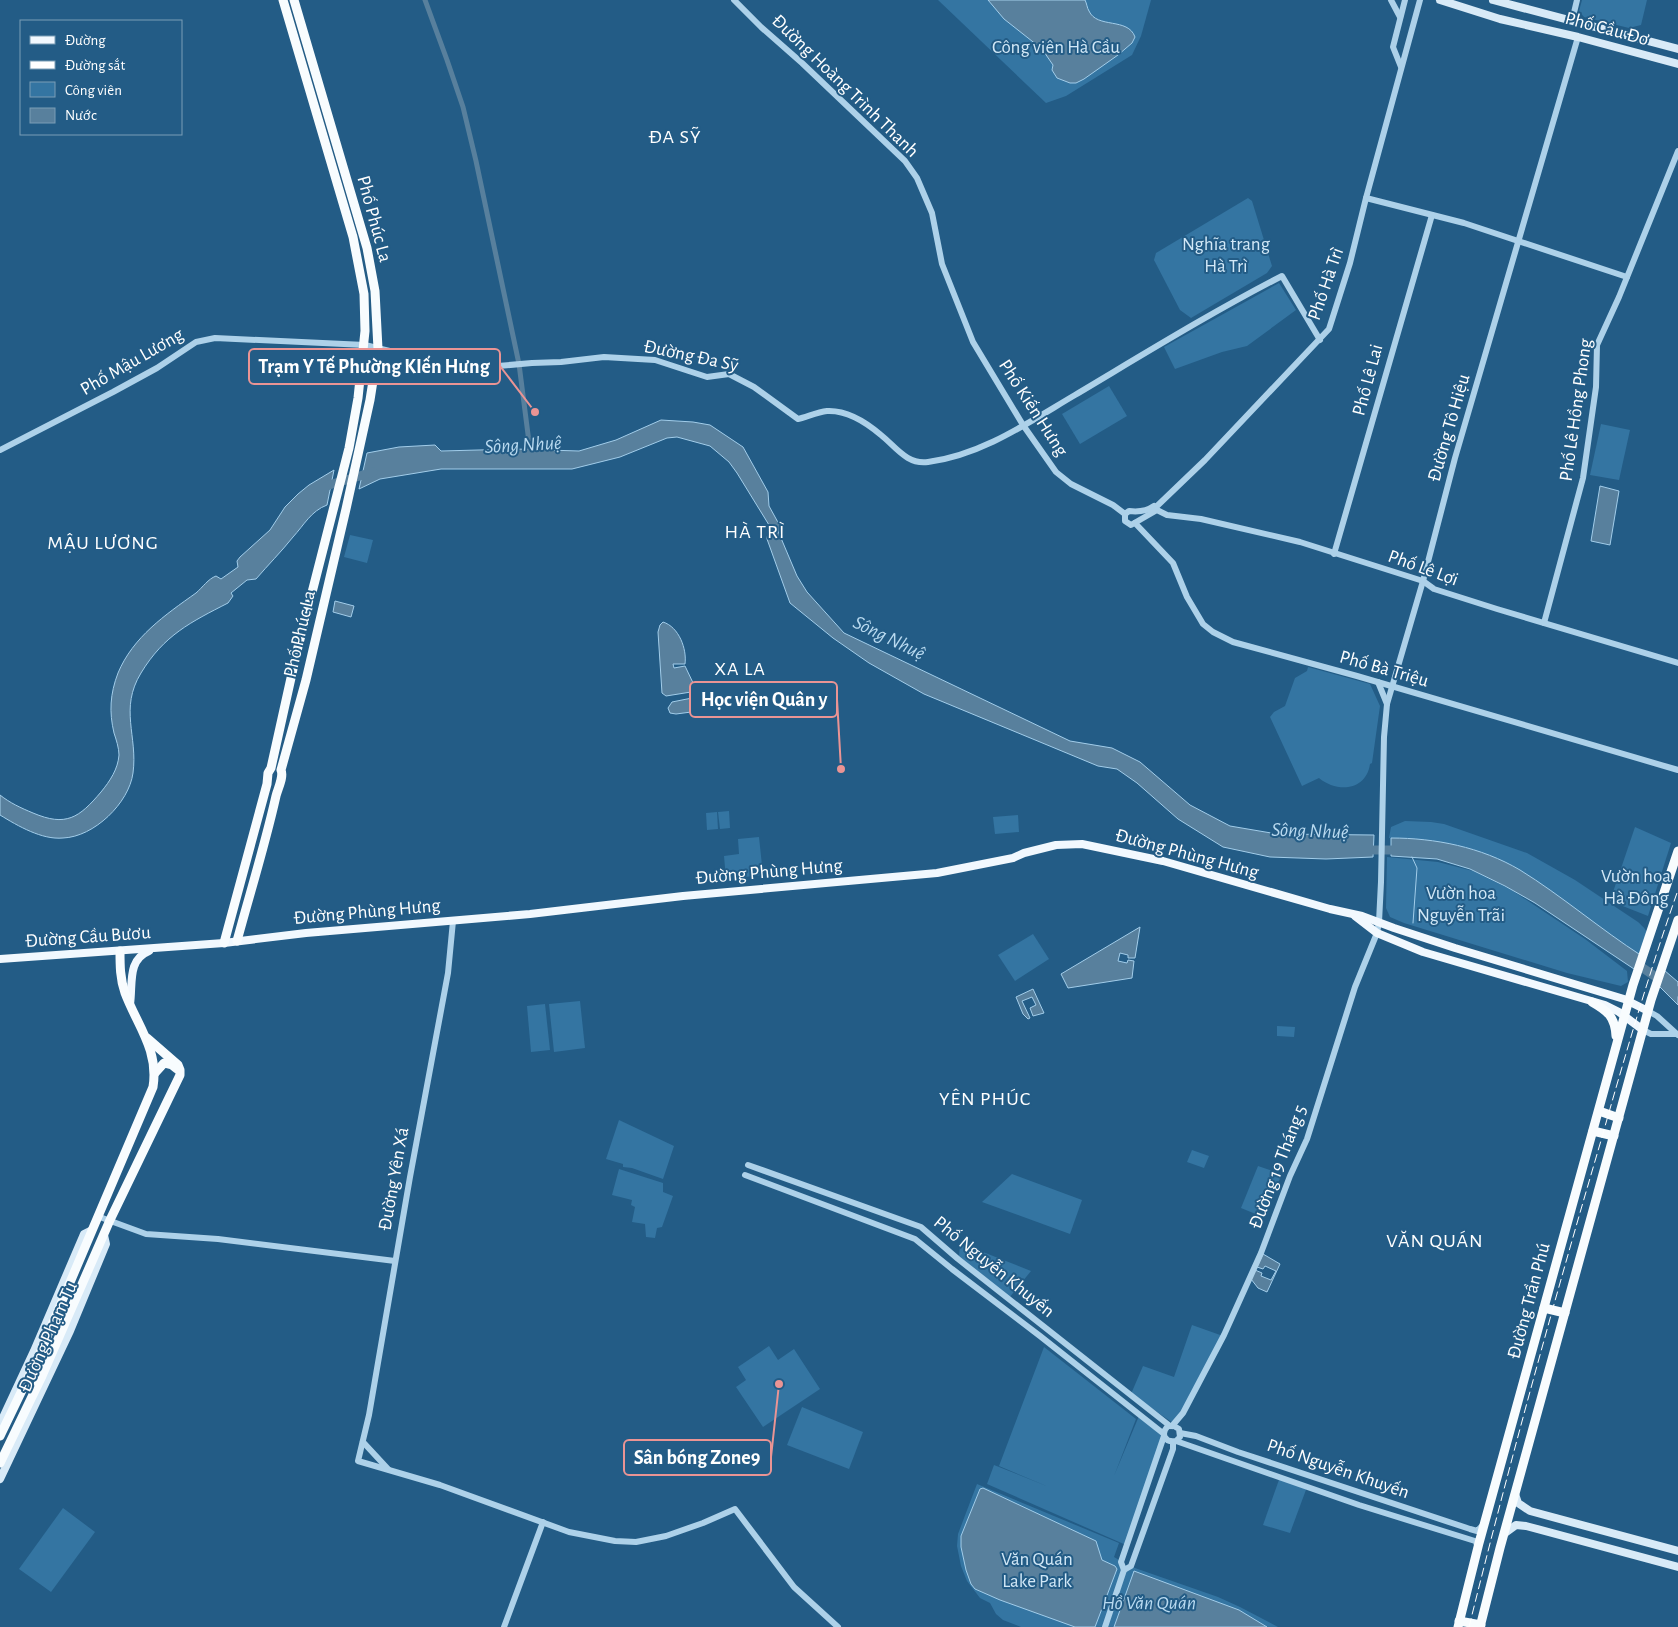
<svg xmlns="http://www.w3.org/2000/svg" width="1678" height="1627" viewBox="0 0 1678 1627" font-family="'Alegreya Sans',sans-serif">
<rect width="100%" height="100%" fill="#235c86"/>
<g fill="#3475a2">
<polygon points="938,0 1151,0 1141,36 1132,55 1066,96 1046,103"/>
<polygon points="1582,0 1647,0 1641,25 1629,28 1584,17 1579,11"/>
<polygon points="1248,198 1252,201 1272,266 1267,273 1191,318 1180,310 1154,260 1156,253"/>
<polygon points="1279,283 1296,310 1247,346 1222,352 1175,369 1164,347"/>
<polygon points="1109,386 1127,416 1080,444 1062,414"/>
<polygon points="1601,424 1630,430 1619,480 1590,475"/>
<polygon points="350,535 373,540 367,563 344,557"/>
<path d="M1308,667L1370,684L1380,706L1372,763L1370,764C1366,791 1337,793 1319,778L1302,786L1270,717L1274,712L1285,706L1295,678L1307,671Z"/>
<polygon points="729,811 730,828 720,829 718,812"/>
<polygon points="717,812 718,829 707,830 706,813"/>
<polygon points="1018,815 1019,832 995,834 993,817"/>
<path d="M1405,821L1431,822L1444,824L1527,853L1575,880L1638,922C1640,924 1645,928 1646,931C1648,939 1644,950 1638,955C1593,928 1554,887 1507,864C1470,845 1430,840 1389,838L1391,827Z"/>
<polygon points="1635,827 1671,843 1648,916 1610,901"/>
<polygon points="759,837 763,875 726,879 724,856 739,854 738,839"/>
<polygon points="1387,857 1438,862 1473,871 1510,889 1585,939 1627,971 1628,982 1621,986 1567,973 1404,923 1390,917 1386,908"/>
<polygon points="1033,934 1049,959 1015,981 998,955"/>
<polygon points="580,1001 585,1048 554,1052 549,1004"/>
<polygon points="545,1004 550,1050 531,1052 527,1006"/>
<polygon points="1277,1026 1295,1027 1294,1037 1277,1036"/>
<polygon points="619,1120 674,1146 663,1179 632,1168 623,1167 623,1164 606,1159"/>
<polygon points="1192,1150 1209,1156 1204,1168 1187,1162"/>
<polygon points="1258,1166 1282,1174 1263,1217 1241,1208"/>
<polygon points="619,1169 663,1183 663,1192 673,1196 662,1227 657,1228 655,1238 646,1237 645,1224 632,1222 635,1207 631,1205 632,1200 612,1195"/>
<polygon points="1012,1174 1082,1200 1070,1234 982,1202"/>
<polygon points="960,1243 1031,1271 1009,1298 959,1258"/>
<polygon points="1192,1325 1223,1336 1183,1413 1173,1423 1131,1394 1143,1366 1174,1377"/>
<polygon points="769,1346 778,1360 794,1349 820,1389 763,1427 736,1387 746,1380 738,1367"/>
<polygon points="1044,1347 1136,1419 1114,1476 1139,1416 1163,1435 1126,1545 987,1484 994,1465 1049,1487 999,1466"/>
<polygon points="802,1407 863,1432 849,1469 787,1445"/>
<polygon points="1280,1477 1307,1487 1290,1533 1263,1525"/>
<polygon points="977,1484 1119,1543 1114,1557 1119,1560 1122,1565 1132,1567 1218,1597 1240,1607 1278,1627 1021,1627 1003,1620 996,1614 990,1603 980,1598 967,1581 961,1566 957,1546 958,1534"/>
<polygon points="63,1508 95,1532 51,1592 19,1569"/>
</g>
<g fill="#58809d" stroke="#a2cdea">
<path d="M988,0H1085C1087,4 1087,8 1089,11C1097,29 1128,17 1135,37L1132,43L1118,55L1084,79L1076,83H1070L1057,78L1052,70L1053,65L1042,49L1004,19Z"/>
<polygon points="661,420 693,422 710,425 743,447 768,492 769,506 780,526 778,531 797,576 807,592 844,633 1070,741 1112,748 1140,762 1190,805 1230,826 1277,834 1374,835 1373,857 1326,859 1270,857 1223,847 1178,819 1137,783 1117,769 1098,766 924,694 869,663 833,638 790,603 767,539 769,525 737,473 729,462 710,446 677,437 667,438 620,457 572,469 441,469 380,479 359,489 367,453 399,447 435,445 441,451 516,449 579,451 616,440"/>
<path d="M334,470L327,505C311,511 304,525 293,537C281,552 268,565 256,579L247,580L231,593L233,596L228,603C191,622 164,635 141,673C119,709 138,736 133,773C129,803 94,837 63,838C42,840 18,826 0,815V795C10,803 21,808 33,813C66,827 79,818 101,792C110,781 118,769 119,755C119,748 116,739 114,733C109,712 110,694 118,673C133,637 165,615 196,593C203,587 208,579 216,576L221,579L238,567L237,561L240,557L270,530L285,507L298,494L309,485Z"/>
<polygon points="1600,486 1619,491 1610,545 1591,541"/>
<polygon points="335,601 354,606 351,617 333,612"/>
<path d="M663,622C679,627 687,649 685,664H673L674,668L685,666L695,687L691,692L666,696L662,693L658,632L660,625Z"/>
<polygon points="697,697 701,700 702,709 699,711 676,714 670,713 668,708 672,702"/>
<path d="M1391,838C1435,838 1481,847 1520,870C1562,896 1600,929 1642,956L1637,971L1535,903L1505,886L1470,869L1437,859L1391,856Z"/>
<polygon points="1140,927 1135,958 1128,958 1128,955 1120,953 1118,961 1127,963 1128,960 1134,961 1132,978 1068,988 1061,974"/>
<polygon points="1664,970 1678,982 1678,1005 1659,986"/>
<polygon points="1033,989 1044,1013 1033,1016 1030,1008 1036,1005 1032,997 1022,1001 1030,1018 1028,1019 1023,1014 1016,997"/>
<polygon points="1263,1254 1280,1264 1267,1292 1258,1288 1251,1279 1255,1270 1262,1273 1261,1276 1271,1280 1276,1271 1265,1266 1263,1269 1257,1267"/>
<polygon points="983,1488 1096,1541 1102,1560 1115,1566 1117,1569 1095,1627 1075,1627 1000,1600 975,1589 971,1584 966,1570 961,1547 961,1536 980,1489"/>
<polygon points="1134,1571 1239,1610 1267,1627 1114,1627"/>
</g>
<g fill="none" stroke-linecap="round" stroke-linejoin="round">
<polyline stroke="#a2cdea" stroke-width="1" points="1412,857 1417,868 1413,923"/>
<polyline stroke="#58809d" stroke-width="5" points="425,0 447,60 463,107 476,161 519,364 530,450"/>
<g stroke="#58809d" stroke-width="9">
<polyline points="321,490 329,485 373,472"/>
<polyline points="1363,850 1403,850"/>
<polyline points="1634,962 1678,992"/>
</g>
<g stroke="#add1e9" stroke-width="6">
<polyline points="734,0 761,27 802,63 905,161 917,178 932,213 942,264 973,342 1023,425 1056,472 1071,484 1113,505 1125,514"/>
<polyline points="1391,0 1400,17"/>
<polyline points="1572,21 1577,0"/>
<polyline points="1401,67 1393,47 1405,0"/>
<polyline points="1366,198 1464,223 1627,277"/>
<path d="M0,450L113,392L157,368L196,342L215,338L365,345L414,357L459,364L498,366L532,363L561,362L604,357L655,360L707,377L729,374L754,387L798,419C807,417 817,412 827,411C847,410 867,423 881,435C896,447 907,465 928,462C982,455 1029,422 1075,395C1144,354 1212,312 1282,276L1320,340"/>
<polyline points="1156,507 1205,460 1329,329 1350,263 1366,198 1420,0"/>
<path d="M1125,514L1129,511C1137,512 1147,511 1154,506L1157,510L1167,515L1201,519L1300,542L1423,581L1434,589L1497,609L1678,663"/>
<polyline points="1125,514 1125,521 1131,525 1157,510"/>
<polyline points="1135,523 1173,563 1187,597 1203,624 1213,632 1233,642 1357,676 1678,770"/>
<polyline points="1334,554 1432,215"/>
<polyline points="1544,623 1583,478 1596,387 1597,345 1619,297 1678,151"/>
<polyline points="1378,682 1387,704"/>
<polyline points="453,921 448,973 410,1177 369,1415 358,1461 440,1485 569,1532 615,1541 636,1542 666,1536 703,1523 735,1509 794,1587 838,1627"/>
<polyline points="1648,1011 1657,1016 1678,1035"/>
<polyline points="1643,1030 1651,1034 1678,1034"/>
<polyline points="748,1165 921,1227 958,1259 1170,1426"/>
<polyline points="745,1175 915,1239 952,1269 1040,1336 1164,1434"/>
<polyline points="97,1216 146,1234 218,1239 395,1261"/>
<polyline points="1172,1426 1183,1413 1224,1335 1261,1253 1290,1176 1307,1139 1355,987 1377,933 1379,922 1381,882 1384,737 1387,704 1423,581 1455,458 1578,37"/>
<polyline points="1180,1433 1196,1436 1238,1452 1470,1529 1477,1531 1483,1525"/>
<path d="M1176,1441L1180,1437L1179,1429L1174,1426H1168C1160,1434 1165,1443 1176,1441L1359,1505L1475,1541L1478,1546"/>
<polyline points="363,1442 388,1469"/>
<polyline points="1124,1570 1131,1566 1173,1449 1173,1442"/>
<polyline points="504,1627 543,1522"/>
<polyline points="1105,1627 1124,1570 1121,1562 1164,1436"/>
</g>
<g stroke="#d8eaf7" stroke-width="8">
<polyline points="1440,0 1500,19 1578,37 1678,64"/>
<polyline points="1493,0 1678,49"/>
<polyline points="0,1424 34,1351 84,1234 92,1230"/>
<polyline points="0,1479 70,1331 106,1244 104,1235"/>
<polyline points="1515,1494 1518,1503 1530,1511 1678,1551"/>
<polyline points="1505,1533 1516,1525 1526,1526 1678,1567"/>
</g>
<g stroke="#f1f8fe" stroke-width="8">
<polyline points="1355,916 1377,933 1423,952 1605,1005 1619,1012 1643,1030"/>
<polyline points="0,959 224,943 306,933 530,914 683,896 937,873 1013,858 1024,853 1056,845 1082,844 1163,861 1330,909 1362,916 1394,928 1455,948 1624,999 1648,1011"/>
<path d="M130,1004C133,984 127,960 149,951"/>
</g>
<g stroke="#f8fcfe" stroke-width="9">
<path d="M237,941C250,893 265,845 276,796C278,788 284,777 281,770L306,680L346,509L370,400L378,349L375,291L367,248L294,0"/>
<polyline points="224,943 267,784 268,773 271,768 297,651 349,448 358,398 365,331 364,294 353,237 283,0"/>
<path d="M1592,1002C1608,1011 1615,1017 1616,1036"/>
<polyline points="155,1073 164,1063 172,1065 177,1069"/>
<polyline points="1599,1111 1619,1118"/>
<polyline points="1593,1131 1614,1136"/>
<polyline points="1544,1308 1565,1313"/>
<path d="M0,1436L40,1353L153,1087C159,1050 137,1025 125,993C120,979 120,965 120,951"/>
<polyline points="0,1463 42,1376 110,1220 180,1075 180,1070 178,1065 147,1038"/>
<polyline points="1459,1621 1481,1625"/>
<polyline points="1458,1627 1479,1543 1633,985 1678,851"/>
<polyline points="1480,1627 1500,1548 1651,1000 1678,920"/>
</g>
<path stroke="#fff" stroke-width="1" stroke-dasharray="9 4" stroke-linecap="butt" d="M1469,1627C1509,1465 1553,1304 1600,1144C1624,1059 1649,973 1678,890"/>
</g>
<g text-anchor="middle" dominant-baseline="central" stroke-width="4" stroke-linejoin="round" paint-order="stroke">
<g font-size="19" fill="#fff" stroke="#235c86">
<text transform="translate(1607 29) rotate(15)">Phố Cầu Đơ</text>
<text transform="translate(845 86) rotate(44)">Đường Hoàng Trình Thanh</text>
<text transform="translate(374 219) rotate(75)">Phố Phúc La</text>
<text transform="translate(1326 284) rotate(-71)">Phố Hà Trì</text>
<text transform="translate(691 356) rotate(12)">Đường Đa Sỹ</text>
<text transform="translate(132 362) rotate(-30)">Phố Mậu Lương</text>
<text transform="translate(1368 380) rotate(-75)">Phố Lê Lai</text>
<text transform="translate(1033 408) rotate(57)">Phố Kiến Hưng</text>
<text transform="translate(1576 410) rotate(-82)">Phố Lê Hồng Phong</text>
<text transform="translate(1449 428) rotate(-74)">Đường Tô Hiệu</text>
<text transform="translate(1423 568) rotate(20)">Phố Lê Lợi</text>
<text transform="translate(300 634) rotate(-77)">Phố Phúc La</text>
<text transform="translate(1384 669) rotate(16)">Phố Bà Triệu</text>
<text transform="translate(1187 854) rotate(15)">Đường Phùng Hưng</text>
<text transform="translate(769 872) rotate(-5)">Đường Phùng Hưng</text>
<text transform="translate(367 912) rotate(-5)">Đường Phùng Hưng</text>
<text transform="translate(88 937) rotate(-4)">Đường Cầu Bươu</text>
<text transform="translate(1278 1167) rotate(-69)">Đường 19 Tháng 5</text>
<text transform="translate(394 1179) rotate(-80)">Đường Yên Xá</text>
<text transform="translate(994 1267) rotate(39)">Phố Nguyễn Khuyến</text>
<text transform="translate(1529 1301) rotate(-75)">Đường Trần Phú</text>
<text transform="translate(48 1337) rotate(-66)">Đường Phạm Tu</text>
<text transform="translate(1338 1469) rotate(19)">Phố Nguyễn Khuyến</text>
</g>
<g font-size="19" fill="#d2e8f7" stroke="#235c86">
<text x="1056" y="47">Công viên Hà Cầu</text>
<text x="1226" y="244">Nghĩa trang<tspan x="1226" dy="22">Hà Trì</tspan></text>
<text x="1636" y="876">Vườn hoa<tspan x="1636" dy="22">Hà Đông</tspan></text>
<text x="1461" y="893">Vườn hoa<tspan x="1461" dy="22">Nguyễn Trãi</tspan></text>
<text x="1037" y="1559">Văn Quán<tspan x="1037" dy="22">Lake Park</tspan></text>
</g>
<g font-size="20" letter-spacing="1" fill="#fff" stroke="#235c86">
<text x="675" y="137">ĐA SỸ</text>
<text x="755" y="532">HÀ TRÌ</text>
<text x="103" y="543">MẬU LƯƠNG</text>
<text x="740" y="669">XA LA</text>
<text x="985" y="1099">YÊN PHÚC</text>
<text x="1435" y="1241">VĂN QUÁN</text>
</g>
<g font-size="20" font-style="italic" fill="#b9daf0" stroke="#235c86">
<text transform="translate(523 445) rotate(-3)">Sông Nhuệ</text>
<text transform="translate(889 638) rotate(26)">Sông Nhuệ</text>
<text transform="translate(1310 831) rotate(2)">Sông Nhuệ</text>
<text x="1149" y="1603">Hồ Văn Quán</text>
</g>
</g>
<path fill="none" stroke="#ea9494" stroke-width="2" d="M535 412L500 366M841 769L837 699M779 1384L771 1457"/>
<g fill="#ea9494" stroke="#235c86" stroke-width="2">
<circle cx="535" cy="412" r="5"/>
<circle cx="841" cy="769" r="5"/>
<circle cx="779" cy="1384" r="5"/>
</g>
<g fill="#235c86" stroke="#ea9494" stroke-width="2">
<rect x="249" y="349" width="251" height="35" rx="5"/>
<rect x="690" y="682" width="147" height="35" rx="5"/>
<rect x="624" y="1440" width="147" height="35" rx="5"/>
</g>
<g font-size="20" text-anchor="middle" font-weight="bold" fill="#fff">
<text x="374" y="373">Trạm Y Tế Phường KIến Hưng</text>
<text x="764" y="706">Học viện Quân y</text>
<text x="697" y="1464">Sân bóng Zone9</text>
</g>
<rect x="20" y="20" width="162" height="115" fill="#235c86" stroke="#7b9db6"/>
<rect x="30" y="36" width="25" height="8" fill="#f1f8fe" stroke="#7b9db6"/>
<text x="65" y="45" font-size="15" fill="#ffffff">Đường</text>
<rect x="30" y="61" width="25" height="8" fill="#ffffff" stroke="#7b9db6"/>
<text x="65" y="70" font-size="15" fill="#ffffff">Đường sắt</text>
<rect x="30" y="82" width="25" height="15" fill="#3475a2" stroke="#7b9db6"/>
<text x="65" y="95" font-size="15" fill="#ffffff">Công viên</text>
<rect x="30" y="108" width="25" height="15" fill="#58809d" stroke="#7b9db6"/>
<text x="65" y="120" font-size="15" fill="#ffffff">Nước</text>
</svg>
